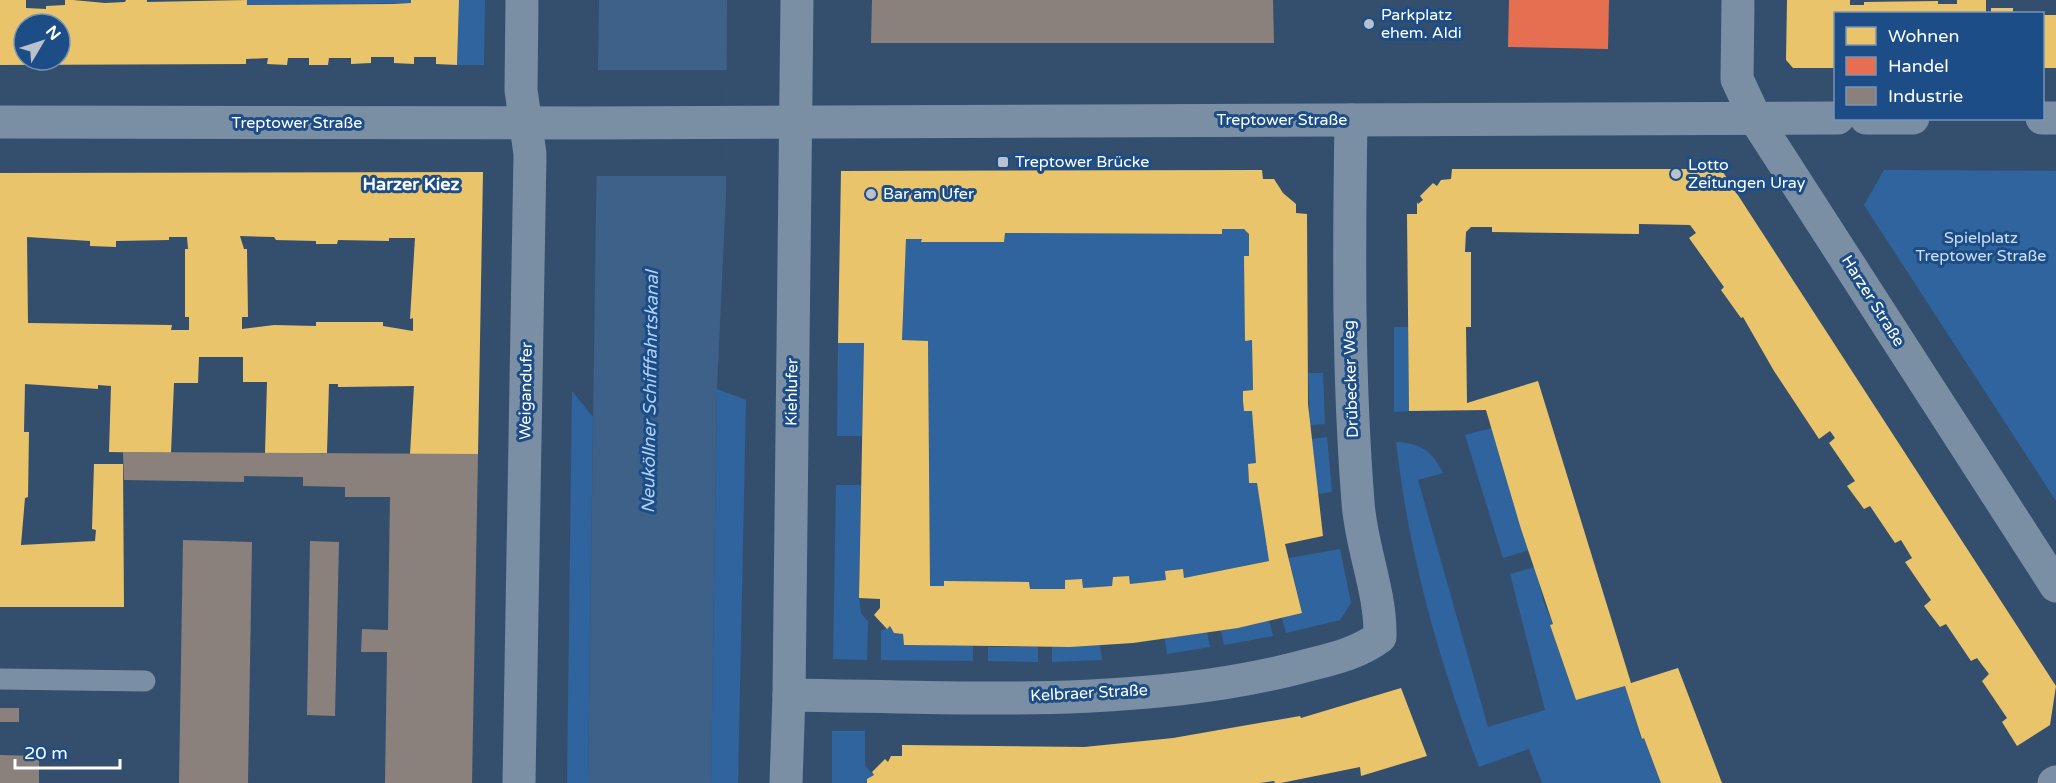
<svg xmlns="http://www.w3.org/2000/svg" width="2056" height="783" viewBox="0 0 2056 783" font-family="'Varela Round',sans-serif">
<rect width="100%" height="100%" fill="#344f6e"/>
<g fill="#30649e">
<polygon points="247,0 411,0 411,3 247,5"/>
<polygon points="459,0 485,0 484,65 457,65"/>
<polygon points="1884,170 2056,171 2056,501 1864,205"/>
<polygon points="1222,229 1244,229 1249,234 1249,256 1244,256 1252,340 1253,390 1243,391 1244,411 1252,411 1256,463 1248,465 1249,483 1257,483 1269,561 1184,578 1183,569 1174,570 1166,580 1130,584 1129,576 1113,577 1112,586 1083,588 1082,579 1065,580 1065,589 1030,589 1029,582 945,581 944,586 930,586 928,342 902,340 906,239 922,239 922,242 1004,242 1005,233 1222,234"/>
<polygon points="1394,327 1408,327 1409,411 1394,412"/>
<polygon points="838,343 864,343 862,436 837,436"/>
<polygon points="1308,373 1323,373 1325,424 1310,425"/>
<polygon points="717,389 746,400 738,783 711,783"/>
<polygon points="572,391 593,417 588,783 567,783"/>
<polygon points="1492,428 1529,550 1503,558 1465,435"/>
<polygon points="1327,437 1332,492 1317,494 1311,439"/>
<path d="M1396,442C1421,443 1432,451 1443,473L1418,480L1488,727L1545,710L1510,574L1535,567L1544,603L1553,624L1550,625L1576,700L1625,686L1641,738H1644L1661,783H1542L1529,749L1479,767C1438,657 1410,560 1396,442Z"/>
<polygon points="836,485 861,485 859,598 861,613 868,622 867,660 833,659"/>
<polygon points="1340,549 1351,603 1340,620 1286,633 1282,618 1302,612 1289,558"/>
<polygon points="1269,620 1273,636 1224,645 1221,631"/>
<polygon points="890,626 894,633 903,634 904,645 973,646 973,661 881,660 881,631"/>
<polygon points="1207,632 1210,647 1167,654 1165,638"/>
<polygon points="1100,645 1102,660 1052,662 1052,647"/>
<polygon points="988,647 1038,647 1038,662 988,661"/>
<polygon points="832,731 865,731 865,766 874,775 867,783 832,783"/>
</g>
<polygon fill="#3e618a" points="599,0 727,0 726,193 717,389 711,783 588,783"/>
<polygon fill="#344f6e" points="594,70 727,70 726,176 593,176"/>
<g fill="#e9c46a" fill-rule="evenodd">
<path d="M0,0H26V8L46,9V6L65,5V0H73L105,3L125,2L126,0H147V2L247,0V5L393,4L411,3V0H459L457,65L436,64V57H414V64L394,63V57H371V63L351,64V58H329L328,65H309V58H288L287,65L267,64L268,58L246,59V64L0,65ZM24,24H60V60H24Z"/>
<polygon points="1787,0 1850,0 1850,5 1864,5 1864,2 1938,1 1938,4 1957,4 1957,0 1986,0 1986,14 1836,14 1836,68 1793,68 1786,60"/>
<rect x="1991" y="8" width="22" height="6"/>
<rect x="2043" y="15" width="13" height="53"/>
<polygon points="1452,169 1721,169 2056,686 2050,725 2017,746 2002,722 2007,718 1982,681 1989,674 1977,658 1971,661 1946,624 1940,627 1924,606 1931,600 1905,562 1912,558 1901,540 1895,543 1870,506 1864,509 1847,486 1855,481 1829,443 1835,438 1830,431 1819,439 1774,371 1743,317 1741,318 1721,290 1724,287 1689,238 1696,233 1690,225 1639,224 1639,234 1492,232 1492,227 1471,227 1466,232 1465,252 1471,252 1471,327 1466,327 1467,403 1538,381 1631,683 1678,668 1722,783 1661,783 1644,738 1642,739 1625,686 1576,700 1550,625 1553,624 1521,529 1486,410 1409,411 1407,214 1417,214 1417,202 1418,204 1423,200 1420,196 1433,183 1437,186 1441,180 1451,179"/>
<path d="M1262,170L1263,179H1274L1283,193L1296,204V213L1307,214L1308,404L1323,536L1285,544L1302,613L1238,628L1133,643L1070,647L904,645L903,634L894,633L890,626L887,629L874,615L880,608V599L859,598L864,343H838L841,171ZM1222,229H1244L1249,234V256H1244L1245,341L1252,340L1253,390L1243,391V401L1244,411H1252L1256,463L1248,464L1249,483H1257L1269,561L1184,578L1183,569L1165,571L1166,580L1130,584L1129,576L1113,577L1112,586L1083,588L1082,579L1065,580V589H1030L1029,582L944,581V586H930L928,341L902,340L906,239H922L921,242H1004L1005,233L1222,234Z"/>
<path d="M483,172L478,454H410L414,386L338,387V384H329L327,453H265L267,382H243V357H199L198,383H174L171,453L109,452L111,386L98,385V389L25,384L24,432H29L28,497L25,498L21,545L95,541L96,530L92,529L94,464H123L124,607H0V173ZM240,236L274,237L276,240L316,241V244H337L338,240L389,241V238H415L410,319L413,318V331L383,326V322H316V326L274,325L242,329V317H248L247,249H244ZM27,237L90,241V246L116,247V241L169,240V237H187L188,249H185V317H189V330H171L172,325L28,323Z"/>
<polygon points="1401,688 1427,756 1361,776 1360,767 1281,783 1275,783 1274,781 1260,783 867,783 867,779 874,775 872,772 885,759 888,762 891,756 902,756 902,745 1084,747 1173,738 1300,716 1301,718"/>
</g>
<polygon fill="#e76f51" points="1509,0 1609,0 1608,49 1508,47"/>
<g fill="#8a817c">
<polygon points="872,0 1273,0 1274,43 871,43"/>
<polygon points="123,452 478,454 472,783 385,783 387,652 361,652 362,629 388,630 390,497 345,497 345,487 303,486 303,477 244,476 244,482 124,480"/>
<polygon points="183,540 252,542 248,783 179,783"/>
<polygon points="310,541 339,542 335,716 307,715"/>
<rect x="0" y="708" width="19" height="14"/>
<polygon points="0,755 39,756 39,783 0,783"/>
</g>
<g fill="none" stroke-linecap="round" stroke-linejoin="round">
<polyline stroke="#7b8fa4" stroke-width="21" points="0,679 145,681"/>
<g stroke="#7b8fa4" stroke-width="33">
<polyline points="1756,120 2056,586"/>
<path d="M789,695C953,697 1142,709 1301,667C1331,659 1355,655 1380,637C1381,591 1361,548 1358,502C1348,375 1349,248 1351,120"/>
<polyline points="519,783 530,154 521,90 522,0"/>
<polyline points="786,783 789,695 797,0"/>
<polyline points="2054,783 2056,782"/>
</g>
<g stroke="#7b8fa4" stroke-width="33">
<polyline points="1738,0 1737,79 1756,120"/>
<polyline points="1866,118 1913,118"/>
<polyline points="2042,118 2056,118"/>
<polyline points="0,122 584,123 1838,118"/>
</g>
</g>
<g fill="#b8c1cc" stroke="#1c4d87" stroke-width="2">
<circle cx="1369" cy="24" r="6"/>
<rect x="997" y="156" width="12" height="12" rx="3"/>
<circle cx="1676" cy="174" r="6"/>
<circle cx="871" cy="194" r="6"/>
</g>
<g text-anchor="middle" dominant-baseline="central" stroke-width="6" stroke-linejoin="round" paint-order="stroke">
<g font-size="16" fill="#fff" stroke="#1c4d87" text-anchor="start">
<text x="1381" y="15">Parkplatz<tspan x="1381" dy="18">ehem. Aldi</tspan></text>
<text x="1015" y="162">Treptower Brücke</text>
<text x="1688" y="165">Lotto<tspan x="1688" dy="18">Zeitungen Uray</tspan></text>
<text x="883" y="194">Bar am Ufer</text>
</g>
<g font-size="16" fill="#fff" stroke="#1c4d87">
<text x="1282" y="120">Treptower Straße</text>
<text x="297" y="123">Treptower Straße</text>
<text transform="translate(1873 301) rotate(58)">Harzer Straße</text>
<text transform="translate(1351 379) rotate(-92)">Drübecker Weg</text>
<text transform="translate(526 391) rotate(-89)">Weigandufer</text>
<text transform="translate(792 392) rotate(-89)">Kiehlufer</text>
<text transform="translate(1089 693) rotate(-3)">Kelbraer Straße</text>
</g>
<g font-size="16" fill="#cae0f9" stroke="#1c4d87">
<text x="1981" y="238">Spielplatz<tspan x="1981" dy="18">Treptower Straße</tspan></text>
</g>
<g font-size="18" font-weight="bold" fill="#fff" stroke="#1c4d87">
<text x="411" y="184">Harzer Kiez</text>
</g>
<g font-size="18" font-style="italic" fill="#b0d0f3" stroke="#1c4d87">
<text transform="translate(650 392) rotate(-89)">Neuköllner Schifffahrtskanal</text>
</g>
</g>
<rect x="1834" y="12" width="210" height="108" fill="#1c4d87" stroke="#7794b7" stroke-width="1.5"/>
<rect x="1846" y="27" width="30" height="18" fill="#e9c46a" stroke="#7794b7" stroke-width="1.5"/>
<text x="1888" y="42" font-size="18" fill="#ffffff">Wohnen</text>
<rect x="1846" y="57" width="30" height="18" fill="#e76f51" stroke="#7794b7" stroke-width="1.5"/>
<text x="1888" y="72" font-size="18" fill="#ffffff">Handel</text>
<rect x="1846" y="87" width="30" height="18" fill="#8a817c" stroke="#7794b7" stroke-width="1.5"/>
<text x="1888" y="102" font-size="18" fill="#ffffff">Industrie</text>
<g transform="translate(42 42) rotate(51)"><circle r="28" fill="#1c4d87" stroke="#7794b7" stroke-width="1.5"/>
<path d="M0-4.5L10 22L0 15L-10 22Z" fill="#b8c1cc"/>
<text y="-9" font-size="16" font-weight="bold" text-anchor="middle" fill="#ffffff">N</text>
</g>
<path d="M15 759v9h105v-9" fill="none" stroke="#ffffff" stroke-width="3"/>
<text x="24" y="759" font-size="18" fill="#ffffff" stroke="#1c4d87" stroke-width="4.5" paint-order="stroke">20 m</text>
</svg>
